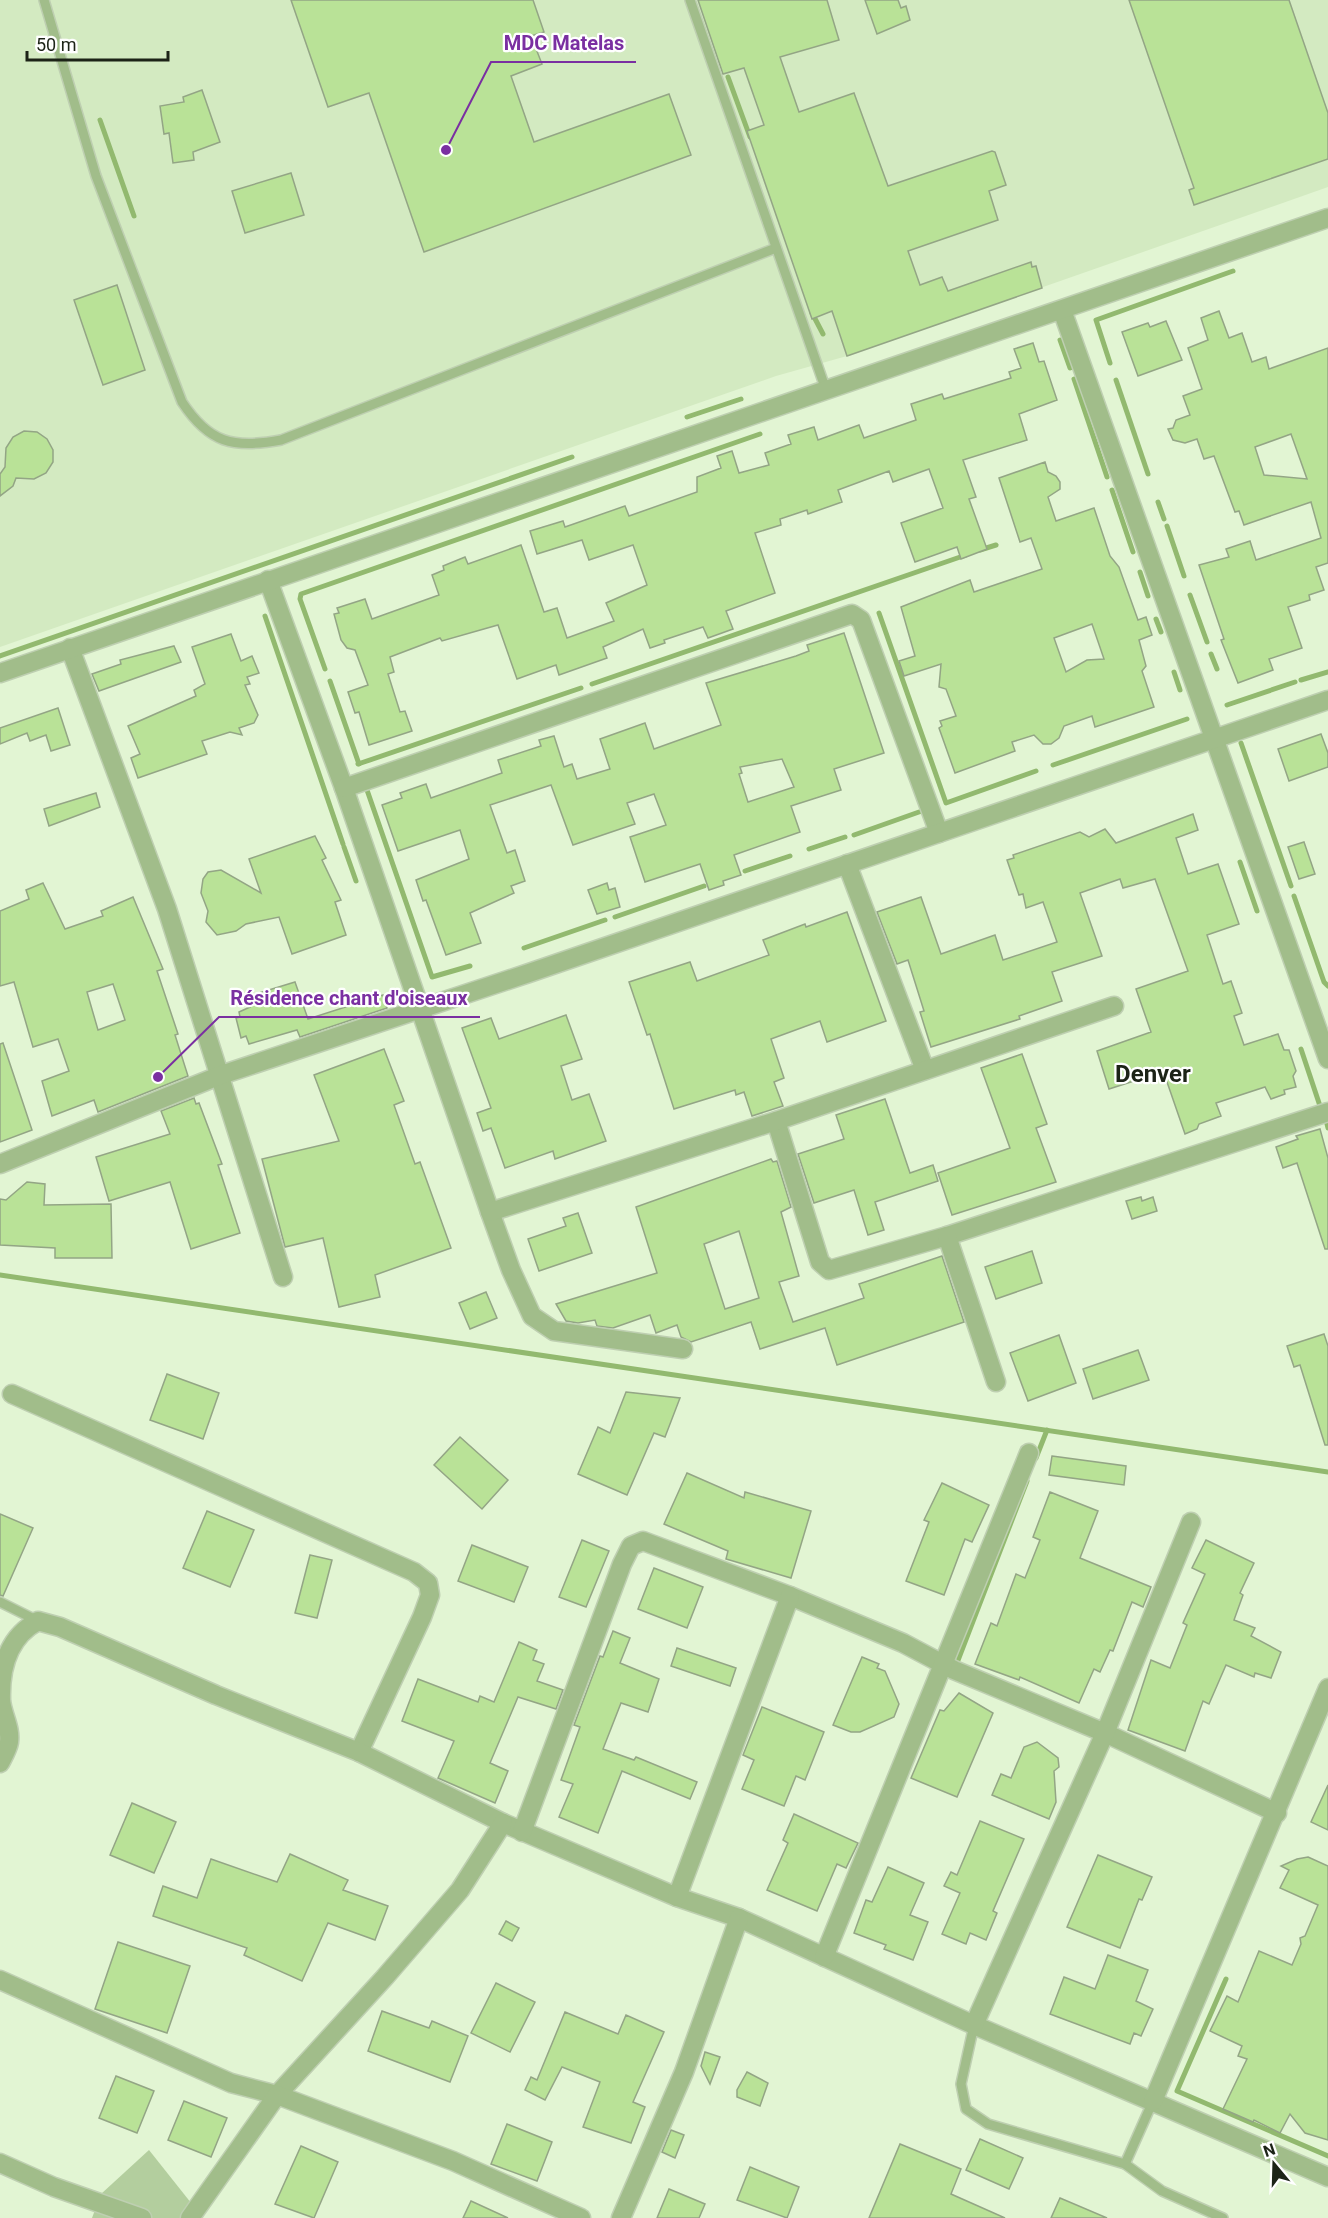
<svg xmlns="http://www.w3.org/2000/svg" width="1328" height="2218" viewBox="0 0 1328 2218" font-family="Roboto,sans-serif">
<rect width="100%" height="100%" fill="#e2f5d3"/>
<polygon fill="#d3eac1" points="0,0 1328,0 1328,187 847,356 776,376 0,647"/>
<polygon fill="#b3ce9e" points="149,2150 203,2218 92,2218 101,2194"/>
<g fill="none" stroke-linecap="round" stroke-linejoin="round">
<g stroke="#92b96f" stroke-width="5">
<polyline points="728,77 750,137"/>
<polyline points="100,120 134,216"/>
<polyline points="812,313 823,334"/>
<polyline points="1060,340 1070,368"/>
<polyline points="1110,363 1096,320 1233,271"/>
<polyline points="1074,379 1107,477"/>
<polyline points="1116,380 1148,474"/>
<polyline points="687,417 741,399"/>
<polyline points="1112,490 1133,552"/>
<polyline points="1158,502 1164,519"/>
<polyline points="1167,526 1184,576"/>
<polyline points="980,550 996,545"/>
<polyline points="1140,572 1148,596"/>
<polyline points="1190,595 1207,642"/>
<polyline points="879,613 946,803 1036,771"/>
<polyline points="265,616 343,844"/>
<polyline points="1156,619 1161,632"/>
<polyline points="1211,654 1217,669"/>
<polyline points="0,656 572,457"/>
<polyline points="325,669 300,599 301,594 760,434"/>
<polyline points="1174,672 1180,690"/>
<polyline points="1301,680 1328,672"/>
<polyline points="330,681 359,764"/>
<polyline points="592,684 966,555"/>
<polyline points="1227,705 1295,682"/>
<polyline points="1241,743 1291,886"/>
<polyline points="358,764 581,688"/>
<polyline points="1053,765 1187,719"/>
<polyline points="367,790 432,977 470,966"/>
<polyline points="854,835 919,812"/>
<polyline points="344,847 356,881"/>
<polyline points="809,849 845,837"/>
<polyline points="1240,862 1257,911"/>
<polyline points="745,871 790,856"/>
<polyline points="1294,896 1324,982 1328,986"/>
<polyline points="615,917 704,886"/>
<polyline points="524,948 605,920"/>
<polyline points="1301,1049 1320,1106"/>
<polyline points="1327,1124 1328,1128"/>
<polyline points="0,1275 1328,1472"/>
<polyline points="1036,1458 1047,1430"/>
<polyline points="955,1668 1027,1481"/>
<polyline points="1226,1979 1177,2091 1328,2156"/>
</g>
</g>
<g fill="#b9e297" stroke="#93a585" stroke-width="1.5" fill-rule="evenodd">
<polygon points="291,0 533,0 544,32 531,36 542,64 511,76 534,142 669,94 691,155 424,252 369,93 328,107"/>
<polygon points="698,0 827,0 839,40 780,57 799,112 854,93 888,186 992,151 995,152 1006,185 989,191 998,220 908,251 920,285 942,277 948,291 1031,262 1032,267 1036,266 1042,288 847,356 832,311 812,319 747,131 764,125 744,68 723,74"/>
<polygon points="865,0 898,0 901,8 906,6 910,20 877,34"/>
<polygon points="1129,0 1289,0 1328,113 1328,159 1194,205 1189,190 1194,188"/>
<polygon points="202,90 220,142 193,152 194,160 173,163 169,133 164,134 160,106 184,102 183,97"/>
<polygon points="291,173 304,215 245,233 232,191"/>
<polygon points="117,285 145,370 103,385 74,300"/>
<path d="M1219,311L1229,338L1242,333L1252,362L1266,357L1269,369L1328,348V563L1316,567L1324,590L1309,595L1310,600L1288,607L1302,648L1269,659L1273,670L1238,683L1221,640L1224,639L1199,565L1229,557L1226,549L1250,541L1256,560L1321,538L1311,502L1244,525L1239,511L1235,512L1214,456L1204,459L1197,439L1185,443L1173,440L1168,429L1173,428L1176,420L1190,415L1183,396L1202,389L1188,348L1208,340L1201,318ZM1291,434L1307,479L1264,475L1255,447Z"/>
<polygon points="1166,321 1182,360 1138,376 1122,332 1148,323 1150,327"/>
<polygon points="1033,343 1039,362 1044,361 1057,400 1019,414 1027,440 963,460 976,497 969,499 987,549 961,559 957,547 915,562 901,523 943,508 929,469 893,482 889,471 838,490 842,502 808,514 807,510 780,519 781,525 755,533 775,593 726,611 733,629 708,638 703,627 664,640 665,643 650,648 643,629 603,647 607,658 559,675 556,665 517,679 498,625 442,641 440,638 390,657 394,672 388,674 400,712 405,711 412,731 369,745 359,712 355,713 348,692 368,685 355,650 347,648 341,640 334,614 339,613 337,608 365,599 372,619 439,595 432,575 444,570 443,566 465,557 468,564 521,545 544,612 557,608 567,638 614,621 606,603 647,585 633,545 589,560 582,540 537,554 530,531 563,521 565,527 625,506 629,516 697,492 697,477 721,468 717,456 732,451 739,473 769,465 765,453 791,444 788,435 814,427 818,440 859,425 864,438 916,420 911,404 942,394 944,399 1011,378 1009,372 1021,368 1014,349"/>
<polygon points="24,431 37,432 47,439 53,450 53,462 46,473 34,479 16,478 13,486 0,496 0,474 5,467 6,448 13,437"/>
<path d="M1045,462L1048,472L1056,476L1060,482V489L1048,497L1056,521L1094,508L1110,556L1119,567L1138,620L1146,617L1152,635L1139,640L1146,666L1142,671L1154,707L1095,727L1092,716L1064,726L1059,738L1051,744H1043L1034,735L1012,742L1015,751L955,773L939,728L942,726L940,721L956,716L946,689L939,687L941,664L904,676L899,661L915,656L901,607L970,580L974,592L1042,569L1031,538L1020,542L999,478ZM1092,624L1104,659L1087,660L1066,672L1054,638Z"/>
<path d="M844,633L884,753L834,769L841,790L791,806L800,832L734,855L741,875L723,881L724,885L709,890L700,864L645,882L630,837L666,825L654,794L627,803L635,824L573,845L551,785L490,805L507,853L515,850L525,881L511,886L514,893L470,913L481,943L446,955L426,900L423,901L416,880L469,859L460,830L398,851L382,805L402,798L400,793L426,784L431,798L502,773L498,760L541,746L539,740L554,736L564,767L572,764L577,779L610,769L600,739L645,723L654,749L721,725L706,683L796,656L809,651L807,645ZM782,759L794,787L748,802L739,774L742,773L740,767Z"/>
<polygon points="231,634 241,661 252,656 259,673 247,677 250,684 245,685 258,715 254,723 239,728 242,735 230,732 202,741 207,754 138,778 131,758 140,754 128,726 196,696 194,690 205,684 192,647"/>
<polygon points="174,646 181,662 99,691 92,674 121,664 120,660"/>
<polygon points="58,708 70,745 51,751 46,735 30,741 27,733 0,744 0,728"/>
<polygon points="1321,734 1328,753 1328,767 1289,781 1278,749"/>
<polygon points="96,793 100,807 49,826 44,809"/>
<polygon points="1193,814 1198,830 1176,838 1188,874 1218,864 1239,924 1207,935 1223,984 1231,981 1242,1013 1234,1016 1244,1045 1278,1034 1284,1050 1289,1050 1296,1071 1293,1076 1296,1087 1284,1090 1285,1094 1271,1099 1265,1087 1216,1103 1221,1116 1199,1124 1197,1129 1185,1134 1167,1082 1163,1083 1159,1073 1109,1089 1097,1051 1151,1032 1136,989 1188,971 1155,879 1123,888 1120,879 1080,893 1102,956 1052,972 1062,1001 1019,1016 1020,1019 931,1047 920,1012 924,1011 908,960 897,964 877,912 921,897 941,954 995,935 1003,960 1057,942 1043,902 1026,908 1023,894 1019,895 1007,860 1014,858 1013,855 1080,832 1089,837 1105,829 1116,843"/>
<polygon points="315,836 326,858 322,860 341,900 335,902 346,935 292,954 279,917 246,924 236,931 217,935 206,922 208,911 201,893 203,879 208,872 221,870 261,893 249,859"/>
<polygon points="1304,842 1315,874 1299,879 1288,847"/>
<path d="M43,883L65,929L103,916L101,911L133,897L163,969L157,971L178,1034L175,1035L188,1076L98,1112L94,1100L52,1116L42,1081L69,1071L58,1039L33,1047L14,982L0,986V911L29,899L26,890ZM113,984L125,1020L98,1030L87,992Z"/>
<polygon points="607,883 609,890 615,888 620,907 597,914 588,890"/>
<polygon points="847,912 886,1021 827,1042 820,1021 771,1039 784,1078 774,1082 783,1106 752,1116 744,1092 736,1095 735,1090 674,1109 650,1034 647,1035 629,982 690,962 697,981 769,955 763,940 805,924 806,927"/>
<polygon points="295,982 308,1019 383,995 387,1008 300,1037 297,1030 249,1044 246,1036 241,1038 236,1018 240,1017 239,1012 250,1007 246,997"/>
<polygon points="566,1015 582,1059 561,1066 572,1100 589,1094 606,1141 555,1159 553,1151 505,1168 491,1128 483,1131 477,1113 491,1108 462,1028 491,1018 499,1039"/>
<polygon points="3,1043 32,1130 0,1142 0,1044"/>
<polygon points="384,1049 404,1101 394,1105 415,1164 420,1162 451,1248 375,1275 380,1297 339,1307 323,1238 285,1247 262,1159 339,1141 314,1075"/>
<polygon points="1022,1054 1047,1124 1036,1128 1056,1182 952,1215 938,1173 1010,1148 981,1068"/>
<polygon points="194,1098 196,1104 199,1103 222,1164 218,1165 240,1233 191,1249 170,1182 109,1201 96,1157 170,1134 161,1111"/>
<polygon points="885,1099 910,1173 933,1165 938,1181 875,1202 884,1230 868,1235 854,1190 814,1203 798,1154 844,1139 836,1115"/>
<polygon points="1320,1129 1328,1158 1328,1249 1325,1249 1297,1163 1283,1168 1276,1147 1298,1139 1296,1136"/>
<path d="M771,1159L773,1162L777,1161L791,1207L781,1212L799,1276L779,1282L793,1322L864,1298L859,1284L942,1256L964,1322L837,1365L825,1328L760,1349L751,1322L691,1342L681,1337L677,1325L656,1333L650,1315L613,1328L597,1326L595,1320L578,1323L566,1321L556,1304L657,1273L636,1207ZM739,1231L759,1298L725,1309L704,1244Z"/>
<polygon points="27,1182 45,1184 44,1205 111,1204 112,1258 55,1258 55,1248 0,1245 0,1199 6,1200"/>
<polygon points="1141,1197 1142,1201 1153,1197 1157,1211 1132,1219 1126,1201"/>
<polygon points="578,1213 592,1253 539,1271 528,1239 566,1226 563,1218"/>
<polygon points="1032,1251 1042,1283 996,1299 985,1267"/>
<polygon points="486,1292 497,1318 470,1329 459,1303"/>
<polygon points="1324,1334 1328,1346 1328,1445 1325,1445 1300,1365 1294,1367 1287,1346"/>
<polygon points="1059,1335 1076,1383 1028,1401 1010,1353"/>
<polygon points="1138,1350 1149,1380 1093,1399 1083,1369"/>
<polygon points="167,1374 219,1393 203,1439 150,1420"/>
<polygon points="626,1392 680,1398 665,1437 654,1433 627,1495 578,1474 598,1427 610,1433"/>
<polygon points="460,1437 508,1480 482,1509 434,1465"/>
<polygon points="1052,1456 1126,1466 1124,1485 1049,1475"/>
<polygon points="687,1473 744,1498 745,1492 811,1511 791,1578 726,1559 728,1551 664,1524"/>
<polygon points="942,1483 989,1505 972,1542 965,1539 944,1595 906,1581 929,1522 924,1520"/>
<polygon points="1050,1492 1098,1511 1080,1558 1151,1587 1143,1607 1132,1602 1113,1651 1110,1650 1100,1672 1094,1669 1079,1703 1020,1677 1019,1680 975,1664 991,1623 997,1626 1016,1574 1025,1578 1040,1540 1033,1537"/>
<polygon points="207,1511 254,1530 230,1587 183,1568"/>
<polygon points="0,1514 33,1528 3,1596 0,1595"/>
<polygon points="582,1540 609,1551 586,1607 559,1597"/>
<polygon points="1206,1540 1254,1563 1240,1593 1243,1595 1234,1620 1255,1628 1251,1636 1281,1652 1271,1678 1255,1673 1254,1677 1226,1665 1209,1704 1203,1701 1185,1751 1128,1730 1151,1660 1170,1668 1187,1625 1183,1623 1205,1574 1192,1568"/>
<polygon points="472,1545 528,1567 514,1602 458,1581"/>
<polygon points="310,1555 332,1560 317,1618 295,1613"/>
<polygon points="654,1568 703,1587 687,1628 638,1609"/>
<polygon points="613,1631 630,1638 620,1663 659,1679 648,1712 621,1703 603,1749 634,1760 636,1757 697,1782 690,1799 622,1771 598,1833 559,1817 573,1784 561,1780 580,1727 574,1725 600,1656 603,1657"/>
<polygon points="519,1642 537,1650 533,1660 544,1664 537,1681 563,1690 556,1709 518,1697 490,1763 508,1771 495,1803 438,1778 454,1741 402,1721 418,1679 478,1702 480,1696 494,1702"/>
<polygon points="677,1648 736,1668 730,1686 671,1666"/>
<polygon points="862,1657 879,1664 877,1668 885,1671 899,1704 894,1717 860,1732 851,1732 833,1725"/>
<polygon points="959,1693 993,1713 957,1797 911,1778 940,1710 944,1711"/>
<polygon points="762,1707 824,1732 805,1780 796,1776 784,1806 742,1789 754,1760 743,1755"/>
<polygon points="1037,1742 1058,1758 1059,1767 1054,1771 1056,1802 1049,1819 992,1795 1001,1774 1011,1778 1024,1747"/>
<polygon points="1328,1785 1328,1830 1311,1822"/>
<polygon points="132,1803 176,1822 154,1873 110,1855"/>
<polygon points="794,1814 858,1843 846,1868 837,1864 817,1911 767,1890 788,1843 783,1840"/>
<polygon points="980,1821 1024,1839 993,1911 997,1913 986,1940 970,1933 966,1944 942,1934 960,1893 944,1886 951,1872 957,1875"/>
<polygon points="290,1854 348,1880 343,1890 388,1906 375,1940 328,1923 302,1981 244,1955 247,1948 153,1916 163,1886 197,1898 211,1859 277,1882"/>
<polygon points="1098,1855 1152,1877 1142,1900 1139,1899 1120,1948 1067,1927"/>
<polygon points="1308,1857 1328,1866 1328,2140 1305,2133 1290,2114 1280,2133 1254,2120 1253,2122 1223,2109 1247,2059 1238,2056 1242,2046 1210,2031 1227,1996 1238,2002 1259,1951 1292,1965 1301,1944 1300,1938 1305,1936 1318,1905 1280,1888 1289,1870 1281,1866 1297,1859"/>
<polygon points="888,1867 924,1883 910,1915 928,1922 913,1960 884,1949 886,1945 854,1933 866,1900 872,1902"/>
<polygon points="506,1921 519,1928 512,1941 499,1934"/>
<polygon points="118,1942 190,1966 167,2033 95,2009"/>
<polygon points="1108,1955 1148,1970 1136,2001 1153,2009 1141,2036 1134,2033 1130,2044 1050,2014 1064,1977 1095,1989"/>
<polygon points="496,1983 535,2002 510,2052 471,2033"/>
<polygon points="382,2011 429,2028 432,2021 468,2036 450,2082 368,2051"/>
<polygon points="565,2012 618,2034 626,2015 664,2032 633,2102 645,2107 631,2143 583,2127 600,2082 562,2067 545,2100 525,2090 531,2077 537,2080"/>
<polygon points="705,2052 720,2057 710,2084 701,2066"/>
<polygon points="747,2072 768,2083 760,2106 737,2097 737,2090"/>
<polygon points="116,2076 154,2091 137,2133 99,2118"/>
<polygon points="184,2101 227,2118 211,2157 168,2140"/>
<polygon points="507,2124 552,2142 537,2181 491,2164"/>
<polygon points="671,2130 684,2135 675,2158 662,2152"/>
<polygon points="980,2139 1023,2158 1009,2189 966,2170"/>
<polygon points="900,2144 961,2169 951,2194 1005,2218 869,2218"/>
<polygon points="301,2146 338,2162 314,2218 275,2204"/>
<polygon points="750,2167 799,2187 787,2218 737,2200"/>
<polygon points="669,2189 705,2204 699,2218 657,2218"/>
<polygon points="1060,2198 1107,2218 1051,2218"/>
<polygon points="471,2201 508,2218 463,2218"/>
</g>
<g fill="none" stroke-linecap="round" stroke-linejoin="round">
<defs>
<g id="service">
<path d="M44,0L96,176L182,402C209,443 233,449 281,440L776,248"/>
<polyline points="690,0 826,390"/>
<polyline points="0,1602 38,1621"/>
<polyline points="974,2025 961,2084 966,2109 988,2124 1125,2164 1162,2191 1223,2218"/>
<polyline points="1125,2164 1153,2101"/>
</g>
<g id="minor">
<polyline points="1062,310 1328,1059"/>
<polyline points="268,580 344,788 490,1212 511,1270 532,1316 554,1331 683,1349"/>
<polyline points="70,648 167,909 283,1277"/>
<polyline points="0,673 1328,218"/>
<polyline points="344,788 852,614 861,620 939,833"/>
<polyline points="847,864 925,1070"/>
<polyline points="776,1121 820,1262 829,1270 947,1236 1328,1112"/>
<polyline points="0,1164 221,1075 529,973 1328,700"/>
<polyline points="490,1212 776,1121 1114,1006"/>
<polyline points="947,1236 996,1382"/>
<polyline points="12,1394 414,1572 428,1583 430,1595 422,1617 359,1752"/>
<path d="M0,1763C3,1757 8,1749 9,1742C11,1727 2,1714 1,1700C0,1667 8,1637 38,1621L60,1627L216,1695L359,1752L503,1823L677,1897L739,1918L974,2025L1328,2177"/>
<polyline points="522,1832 622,1564 631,1546 643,1541 790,1596 903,1643 954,1670 1105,1733 1277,1813"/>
<polyline points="677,1897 790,1596"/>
<polyline points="824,1957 1029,1453"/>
<polyline points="0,1980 231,2083 277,2095 385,1977 460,1890 503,1823"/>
<polyline points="974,2025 1105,1733 1191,1522"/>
<polyline points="1153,2101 1328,1688"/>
<polyline points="0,2163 54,2187 142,2218"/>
<polyline points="190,2218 277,2095 453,2161 581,2218"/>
<polyline points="621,2218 684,2072 739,1918"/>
</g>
</defs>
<use href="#service" stroke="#becfb1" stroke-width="12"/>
<use href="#minor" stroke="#becfb1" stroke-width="21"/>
<use href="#service" stroke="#a1bd8a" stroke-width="9"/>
<use href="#minor" stroke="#a1bd8a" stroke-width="18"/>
</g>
<g text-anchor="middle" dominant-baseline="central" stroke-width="4.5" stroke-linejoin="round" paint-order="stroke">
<g font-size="24" font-weight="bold" fill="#1c2317" stroke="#fff">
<text x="1153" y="1074">Denver</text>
</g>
</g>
<path fill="none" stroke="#7a2fa1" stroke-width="2" d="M446 150L491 62H636M158 1077L219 1017H480"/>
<g fill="#7a2fa1" stroke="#fff" stroke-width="2">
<circle cx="446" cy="150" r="6"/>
<circle cx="158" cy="1077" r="6"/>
</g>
<g font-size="20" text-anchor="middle" font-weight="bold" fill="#7a2fa1" stroke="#fff" stroke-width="4.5" stroke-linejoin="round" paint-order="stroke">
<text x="564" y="50">MDC Matelas</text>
<text x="349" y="1005">Résidence chant d'oiseaux</text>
</g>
<g transform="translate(1274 2164) rotate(341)" stroke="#ffffff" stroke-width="4.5" paint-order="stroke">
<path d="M0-4.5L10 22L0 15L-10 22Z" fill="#1c2317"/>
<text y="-9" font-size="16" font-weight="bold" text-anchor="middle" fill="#1c2317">N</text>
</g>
<path d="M27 51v9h141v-9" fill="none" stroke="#1c2317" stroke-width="3"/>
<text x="36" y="51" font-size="18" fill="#1c2317" stroke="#ffffff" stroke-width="4.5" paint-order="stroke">50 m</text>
</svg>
